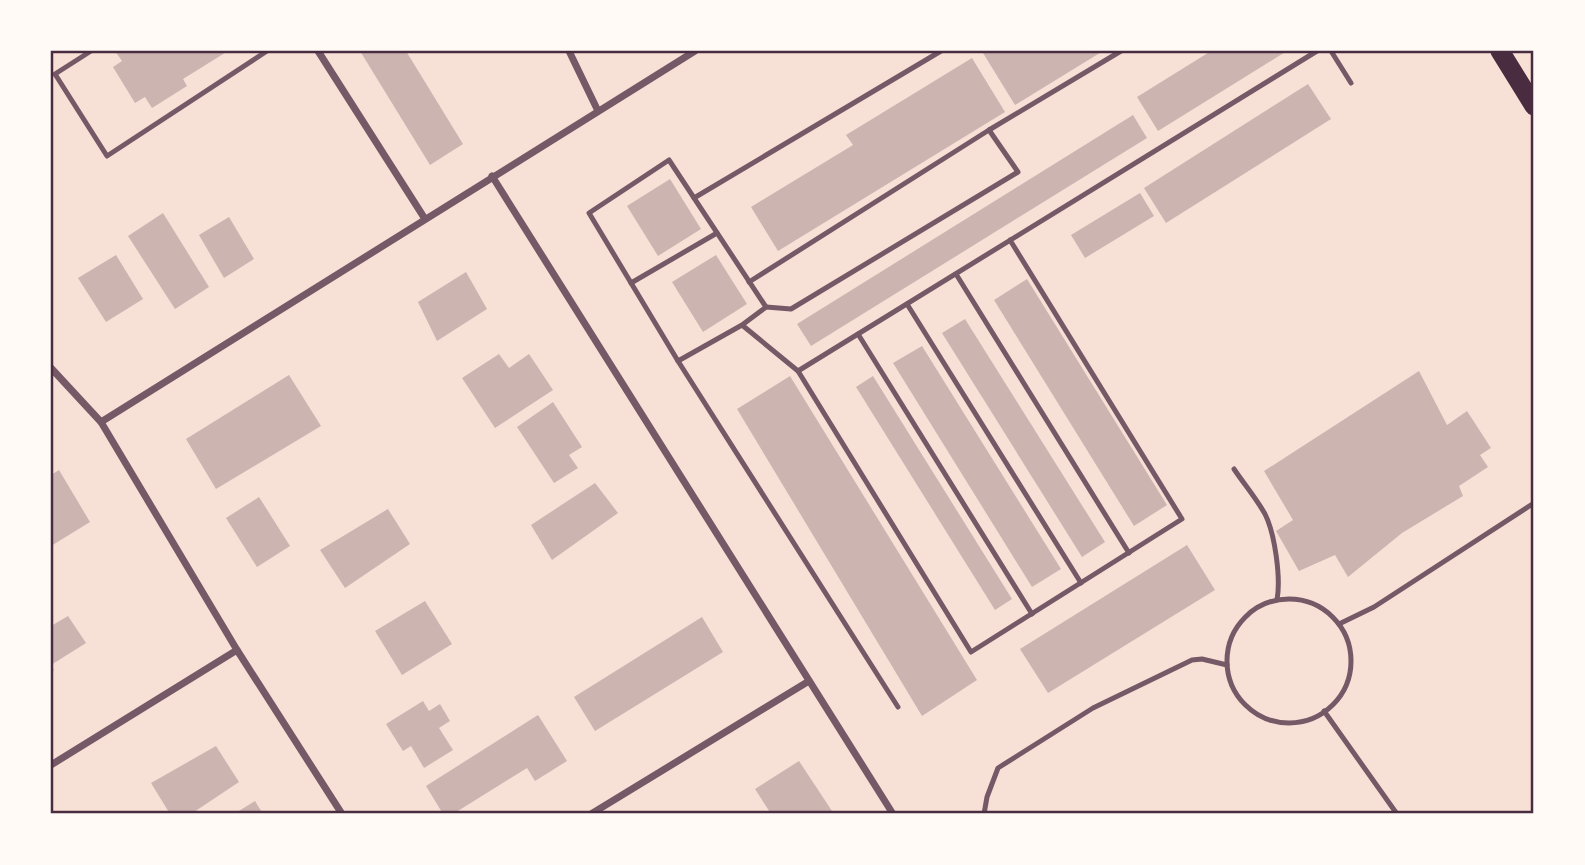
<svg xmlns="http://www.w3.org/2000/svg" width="1585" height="865" viewBox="0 0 1585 865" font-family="Lato,sans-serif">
<rect width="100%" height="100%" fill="#f7e1d7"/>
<g fill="#ccb4b1">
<polygon points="115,51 228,51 183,79 187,86 152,108 145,97 135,103 113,67 122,61"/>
<polygon points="360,51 406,51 463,144 430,165"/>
<polygon points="988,51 1103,51 1015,105 983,53"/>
<polygon points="1211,51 1287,51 1158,131 1137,97"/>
<polygon points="972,58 1005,112 778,251 751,207 853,145 846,135"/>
<polygon points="1308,84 1331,119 1166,223 1144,188"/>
<polygon points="1133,115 1147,138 811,346 797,324"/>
<polygon points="670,179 701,229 658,256 627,206"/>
<polygon points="1140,193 1154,216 1085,258 1071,235"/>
<polygon points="163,213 209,287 175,309 128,236"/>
<polygon points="229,217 254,259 224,278 199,235"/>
<polygon points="116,255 143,299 106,322 78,278"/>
<polygon points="716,255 747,304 703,332 672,282"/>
<polygon points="466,272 487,309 437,341 418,302"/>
<polygon points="1027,279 1167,505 1134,526 994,300"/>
<polygon points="965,319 1105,542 1082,557 942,333"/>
<polygon points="922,346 1061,569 1032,587 893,363"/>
<polygon points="499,354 509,368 529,354 553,390 495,428 462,378"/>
<polygon points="1419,371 1447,425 1467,411 1491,448 1480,455 1488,467 1459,486 1463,496 1402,533 1348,577 1335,555 1299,571 1276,531 1293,520 1264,471"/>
<polygon points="289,375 321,426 216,489 186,439"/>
<polygon points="790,376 977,680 922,716 737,409"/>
<polygon points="873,376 1012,599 995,610 856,387"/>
<polygon points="553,402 582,447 569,455 578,468 554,483 517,427"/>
<polygon points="59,470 90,522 51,546 51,475"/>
<polygon points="595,483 618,513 552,560 531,525"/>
<polygon points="259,497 290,546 257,567 226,518"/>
<polygon points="388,509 410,544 345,588 320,550"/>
<polygon points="1187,545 1215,590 1048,693 1020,649"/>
<polygon points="425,601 452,644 402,675 375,631"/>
<polygon points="68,616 86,643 51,665 54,670 51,672 51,626"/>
<polygon points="702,617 723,652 595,731 574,697"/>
<polygon points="423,701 429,711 440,704 450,721 439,728 453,750 424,768 411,746 403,751 386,724"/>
<polygon points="538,715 567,761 535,781 527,768 453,814 443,814 426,786"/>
<polygon points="216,746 239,782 191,814 170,814 151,783"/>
<polygon points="799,761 834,814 771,814 755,789"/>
<polygon points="255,801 263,814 234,814"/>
</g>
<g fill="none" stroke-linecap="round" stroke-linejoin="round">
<g stroke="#755966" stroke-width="5">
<polyline points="91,51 55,74 107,156 267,51"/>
<polyline points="1331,51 1351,83"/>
<polyline points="694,198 941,51"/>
<polyline points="1010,240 1182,519 971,652 798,371 1317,51"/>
<polyline points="956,274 1129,553"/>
<polyline points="749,282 989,130 1121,51"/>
<polyline points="631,283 717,233"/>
<polyline points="907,304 1081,583"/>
<polyline points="766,307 791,309 1018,172 989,130"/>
<polyline points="742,325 766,307 669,160 589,213 678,361 742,325 798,371"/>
<polyline points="858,334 1032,614"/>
<polyline points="678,361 898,707"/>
<path d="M1234,469C1244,484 1256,498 1265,514C1275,534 1281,578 1277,600"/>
<circle cx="1289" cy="661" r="62"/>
<polyline points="1339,624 1374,607 1534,503"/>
<polyline points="1324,711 1397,814"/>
<polyline points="984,814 987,797 998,768 1093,708 1192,660 1202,659 1227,665"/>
</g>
<g stroke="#755966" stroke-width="7">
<polyline points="318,51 425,219"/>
<polyline points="569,51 598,111"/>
<polyline points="492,176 893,814"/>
<polyline points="51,368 101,422 237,650 342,814"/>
<polyline points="101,422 695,51"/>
<polyline points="51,765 237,650"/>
<polyline points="591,814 809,681"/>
</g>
<polyline stroke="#4a2c40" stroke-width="19" points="1500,51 1534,106"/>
</g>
<rect width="1585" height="865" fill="none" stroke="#fffaf5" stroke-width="105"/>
<rect x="52" y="52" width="1480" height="760" fill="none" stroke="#4a2c40" stroke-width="2.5"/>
</svg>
